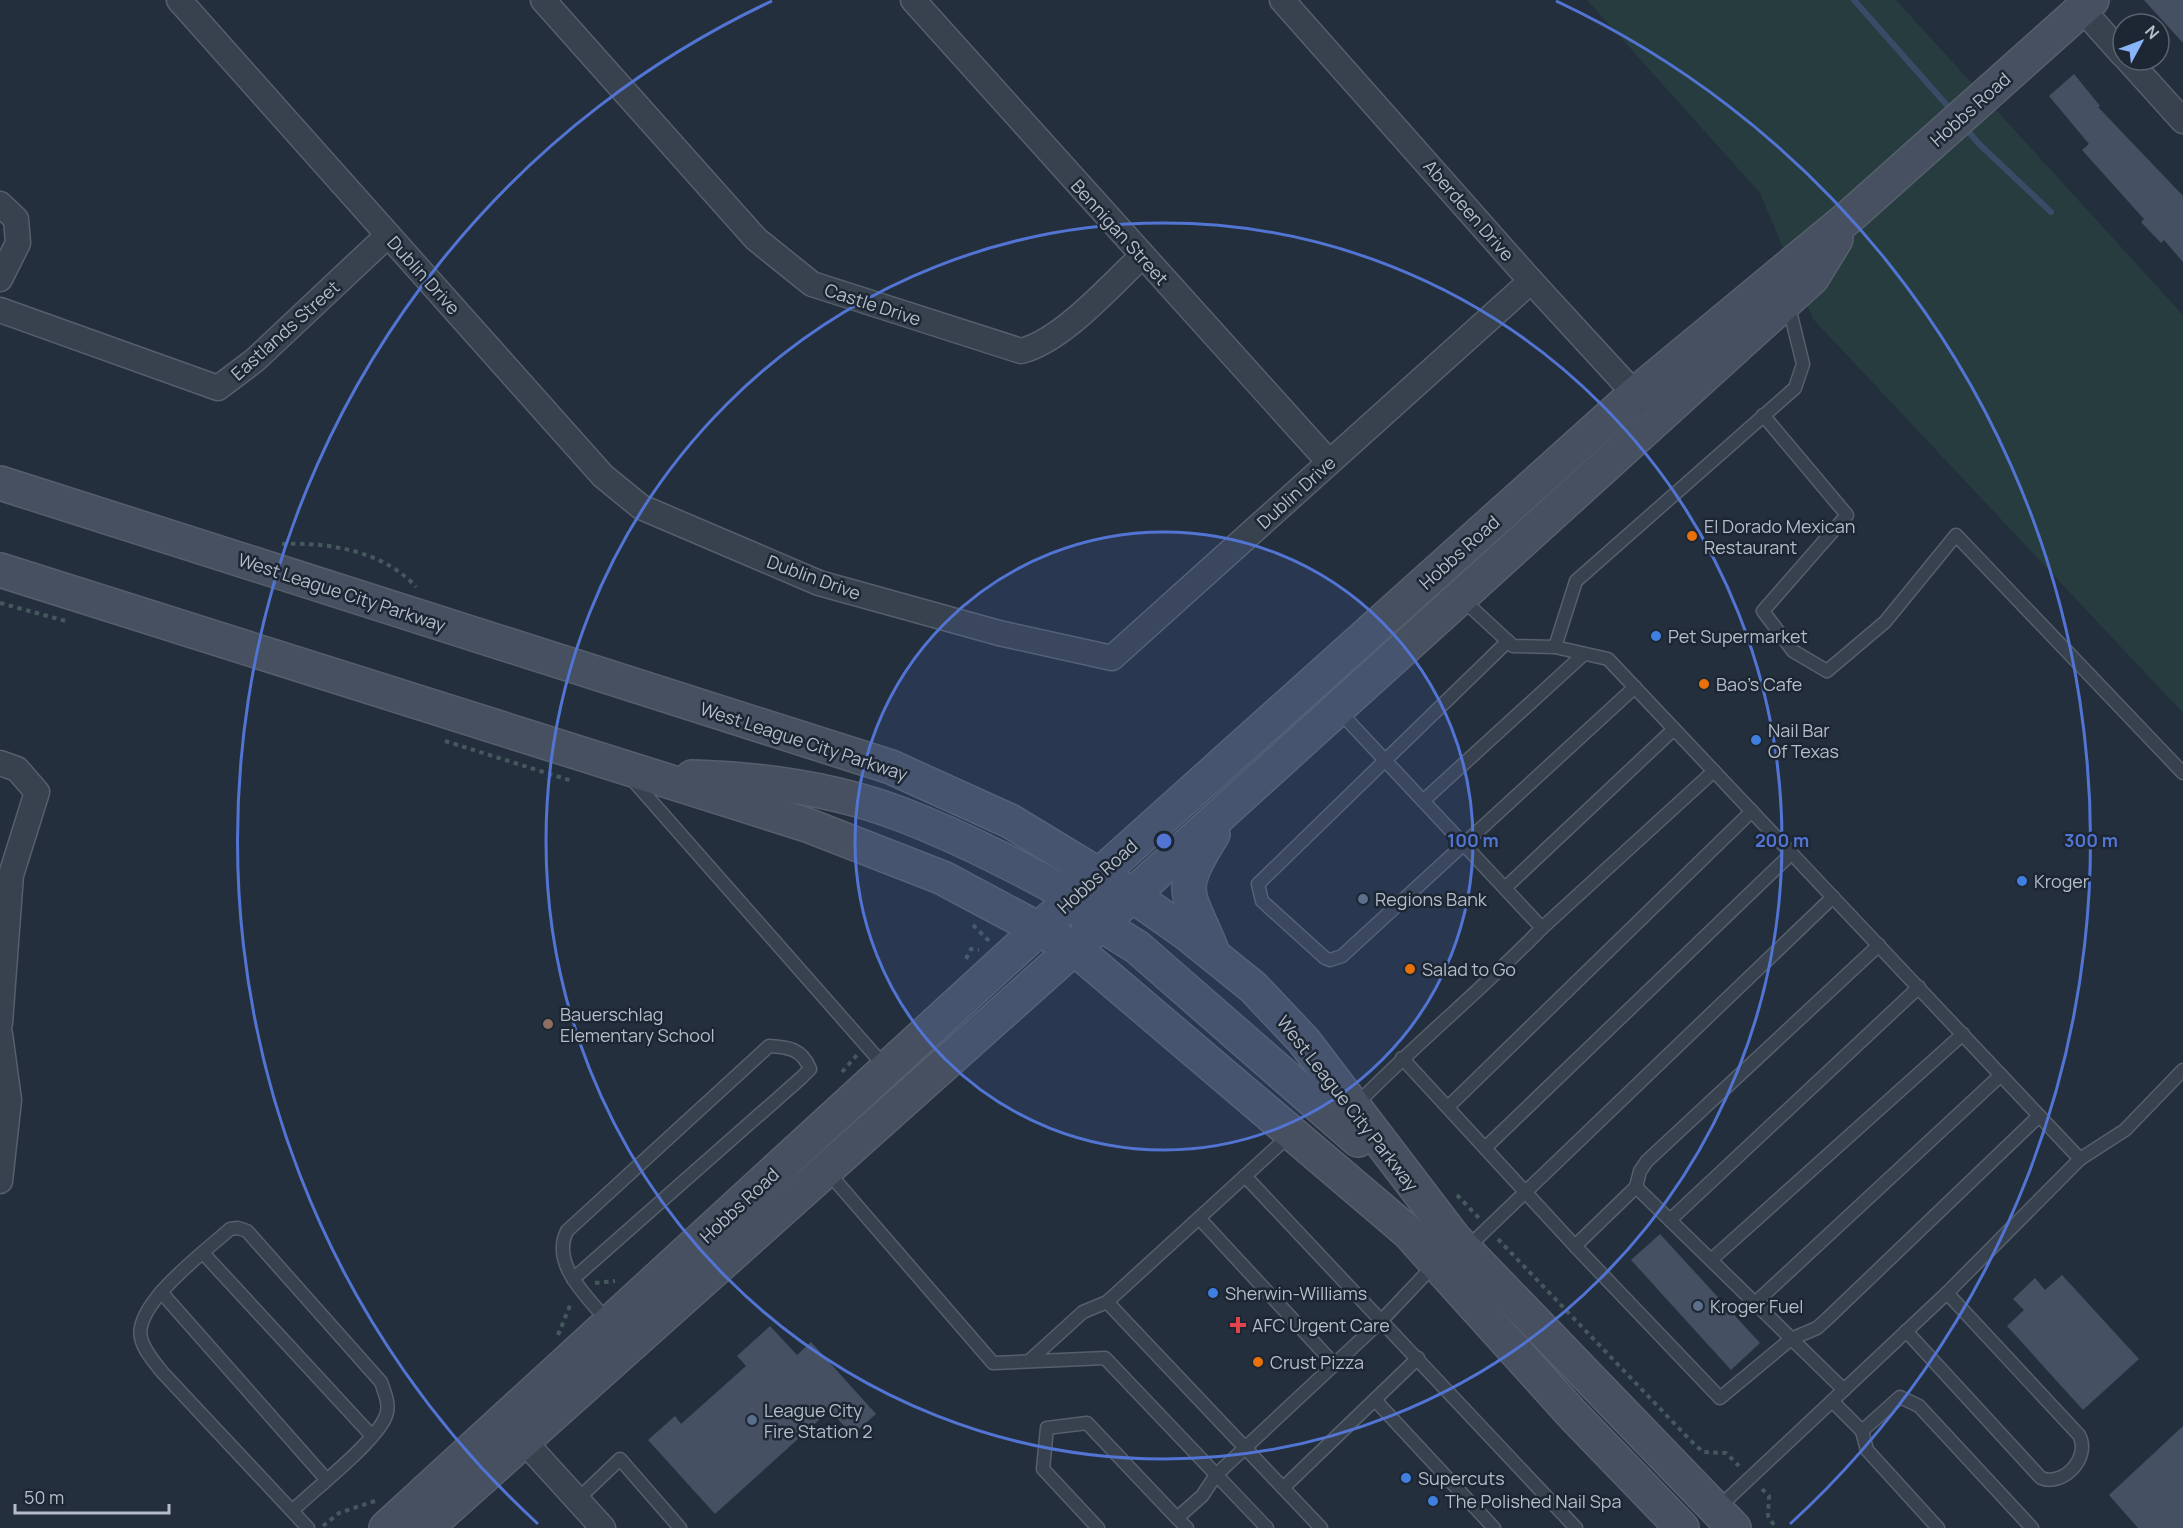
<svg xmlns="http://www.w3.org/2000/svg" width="2183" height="1528" viewBox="0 0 2183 1528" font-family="Manrope,sans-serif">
<rect width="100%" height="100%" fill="#242f3e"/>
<polygon fill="#263c3f" points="1587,0 1896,0 2183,315 2183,713 1813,319 1760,193"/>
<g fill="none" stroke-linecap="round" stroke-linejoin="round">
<g stroke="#394c67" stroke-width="6">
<polyline points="1854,0 1952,111"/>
<polyline points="1964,126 1978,143 2051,212"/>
</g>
</g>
<g fill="#455162">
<polygon points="2144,0 2183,0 2183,43"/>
<polygon points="2074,74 2100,106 2098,107 2183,196 2183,262 2164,240 2161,243 2141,222 2144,219 2082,150 2089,144 2049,96"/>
<polygon points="1660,1234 1760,1343 1731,1370 1631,1260"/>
<polygon points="2062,1275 2139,1359 2083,1410 2007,1326 2024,1310 2013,1299 2035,1278 2045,1290"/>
<polygon points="770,1326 797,1355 811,1342 876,1414 852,1435 830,1410 715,1514 648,1440 675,1416 681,1424 746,1366 737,1356"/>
<polygon points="2183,1426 2183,1528 2138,1528 2109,1495"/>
</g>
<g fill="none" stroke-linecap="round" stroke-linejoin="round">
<defs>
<g id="lane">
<polyline points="1763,415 1847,515 1763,611 1793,651 1827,671 1885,622 1956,535 2183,773"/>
<polyline points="1461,598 1513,646 1555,647 1576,581 1795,388 1803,364 1788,303"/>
<polyline points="1508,641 1258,884 1262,901 1325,958 1330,960 1342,956 1635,687"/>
<polyline points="1555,647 1608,659 2080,1159 1947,1293 1717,1509"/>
<path d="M1338,710L1542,928C1482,990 1416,1043 1356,1105"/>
<polyline points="631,778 887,1069"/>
<polyline points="1423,801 1584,654"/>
<polyline points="1505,888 1674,729"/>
<polyline points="1542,928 1714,771"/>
<polyline points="1402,1058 1575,1246 1636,1187 1844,1390"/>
<polyline points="1448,1107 1752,811"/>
<polyline points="1485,1148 1792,853"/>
<polyline points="2080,1159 2125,1130 2183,1070"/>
<polyline points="827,1171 993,1363 1105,1358 1267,1528"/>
<polyline points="1245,1176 1576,1528"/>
<polyline points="1636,1187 1640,1171 1647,1161 1879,945"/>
<polyline points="1199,1218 1334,1364"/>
<polyline points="1670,1220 1919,987"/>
<polyline points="1575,1246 1720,1398 1791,1339 1817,1328 1827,1319 2039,1116"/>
<polyline points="1466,1249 1833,897"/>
<polyline points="203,1253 372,1436"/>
<polyline points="1711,1260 1963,1034"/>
<path d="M573,1279L801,1078L810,1069C802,1049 789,1047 769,1046L567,1231C550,1265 589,1298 609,1323"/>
<polyline points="161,1292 326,1479"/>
<polyline points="1107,1302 1321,1528"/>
<polyline points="1755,1303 2001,1075"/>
<path d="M1906,1331L2041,1478C2064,1487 2091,1457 2079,1435L1947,1293"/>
<polyline points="1029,1361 1083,1312 1107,1302 1291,1134"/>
<polyline points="1375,1400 1494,1528"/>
<polyline points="1832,1401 1862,1431"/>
<polyline points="1283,1488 1418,1358"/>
<polyline points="577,1500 620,1459 680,1528"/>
<path d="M292,1511C315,1489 373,1444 385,1418C391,1406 385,1394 381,1382L247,1231L238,1228L230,1229C207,1250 133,1304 141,1338C144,1351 155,1363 163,1373L308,1528"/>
<polyline points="1098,1528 1043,1469 1047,1428 1087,1423 1177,1518"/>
<polyline points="1187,1528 1177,1518 1202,1496 1216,1475 1382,1320 1435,1264"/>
<polyline points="1938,1528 1867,1450 1862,1431 1900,1397 1919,1406 2032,1528"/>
</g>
<g id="street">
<polyline points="179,0 603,476 641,507 819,583 999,633 1112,658 1531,281"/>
<path d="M543,0L756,239L812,284L1021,351C1062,341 1110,286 1142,256"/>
<polyline points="913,0 1329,462"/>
<polyline points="1282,0 1531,281 1645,405"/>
<polyline points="2082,9 2123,55"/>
<polyline points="2128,60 2183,121"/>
<polyline points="0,204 16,219 18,243 0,279"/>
<polyline points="0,310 218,388 255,360 388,235"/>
<polyline points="0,763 17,769 37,792 11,875 0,1023"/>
<polyline points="0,1034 9,1100 0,1181"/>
<polyline points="514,1430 603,1528"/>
</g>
<g id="secondary">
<polyline points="0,483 891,767 1010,821 1132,895 1186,933 1253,987 1304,1041 1454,1238 1734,1528"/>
<polyline points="0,570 807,825 943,878 1074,948 1408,1232 1573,1415 1682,1528"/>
<path d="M692,777C762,779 836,789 903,815C968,840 1030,873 1091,907"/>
<polyline points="1084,914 1137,947 1358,1140"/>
<path d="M1211,948C1187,889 1176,893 1213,834"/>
<polyline points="386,1528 1040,928 1635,394 1849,217 2092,0"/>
<polyline points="426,1528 1052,968 1812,278 1836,239"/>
</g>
</defs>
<use href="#lane" stroke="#565f6c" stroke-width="15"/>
<use href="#street" stroke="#565f6c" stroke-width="27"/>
<use href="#secondary" stroke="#565f6c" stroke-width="36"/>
<g stroke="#44595c" stroke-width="4" stroke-dasharray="4.5 4.5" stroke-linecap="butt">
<path d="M282,544C328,542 384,551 416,587"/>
<polyline points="0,603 66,621"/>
<polyline points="445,741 572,781"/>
<polyline points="973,925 989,941"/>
<polyline points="966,959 971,949 979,950"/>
<polyline points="842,1072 857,1055"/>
<polyline points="1457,1195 1479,1218"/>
<polyline points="1498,1239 1690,1440 1703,1452 1726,1453 1739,1466"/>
<polyline points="595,1283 615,1281"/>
<polyline points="558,1335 571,1303"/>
<polyline points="1762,1489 1769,1496 1768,1516 1776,1528"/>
<polyline points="323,1526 339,1513 375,1501"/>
</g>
<use href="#lane" stroke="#38414e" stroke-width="12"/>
<use href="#street" stroke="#38414e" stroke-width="24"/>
<use href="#secondary" stroke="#465061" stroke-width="33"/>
</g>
<circle cx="1164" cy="841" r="309" fill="#5274d3" fill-opacity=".12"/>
<g fill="none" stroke="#5274d3" stroke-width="3">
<circle cx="1164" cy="841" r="309"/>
<circle cx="1164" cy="841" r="618"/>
<path d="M538 1524A927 927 0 0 1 772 1M1556 1A927 927 0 0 1 1790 1524"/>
</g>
<g fill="#e8710a" stroke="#1d2633" stroke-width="2">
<circle cx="1692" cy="536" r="6"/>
<circle cx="1704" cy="684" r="6"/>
<circle cx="1410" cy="969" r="6"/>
<circle cx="1258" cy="1362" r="6"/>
</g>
<g fill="#3f7fe0" stroke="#1d2633" stroke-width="2">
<circle cx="1656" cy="636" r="6"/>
<circle cx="1756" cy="740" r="6"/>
<circle cx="2022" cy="881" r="6"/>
<circle cx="1213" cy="1293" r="6"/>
<circle cx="1406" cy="1478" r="6"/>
<circle cx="1433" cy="1501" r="6"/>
</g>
<g fill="#5c6f8a" stroke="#1d2633" stroke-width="2">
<circle cx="1363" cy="899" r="6"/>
<circle cx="1698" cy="1306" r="6"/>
<circle cx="752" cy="1420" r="6"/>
</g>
<circle fill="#8d6e63" stroke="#1d2633" stroke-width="2" cx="548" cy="1024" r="6"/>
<path fill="#e0444e" stroke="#1d2633" stroke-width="2" d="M1235 1316h6v6h6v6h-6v6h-6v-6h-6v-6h6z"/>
<g text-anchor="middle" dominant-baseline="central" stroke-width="5" stroke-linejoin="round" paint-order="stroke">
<g font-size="18" fill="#b4bcc9" stroke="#1d2633">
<text transform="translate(1970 109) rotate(-42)">Hobbs Road</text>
<text transform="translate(1469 210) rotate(49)">Aberdeen Drive</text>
<text transform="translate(1120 232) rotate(48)">Bennigan Street</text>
<text transform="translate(424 275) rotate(48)">Dublin Drive</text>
<text transform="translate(873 304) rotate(18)">Castle Drive</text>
<text transform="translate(285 330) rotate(-42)">Eastlands Street</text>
<text transform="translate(1296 492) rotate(-42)">Dublin Drive</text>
<text transform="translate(1459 552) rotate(-42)">Hobbs Road</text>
<text transform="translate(814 577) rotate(20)">Dublin Drive</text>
<text transform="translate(342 592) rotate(18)">West League City Parkway</text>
<text transform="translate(804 741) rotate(18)">West League City Parkway</text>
<text transform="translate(1097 876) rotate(-42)">Hobbs Road</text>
<text transform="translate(1348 1103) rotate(52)">West League City Parkway</text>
<text transform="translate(739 1205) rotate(-43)">Hobbs Road</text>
</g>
<g font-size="18" fill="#b4bcc9" stroke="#1d2633" text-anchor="start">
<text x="1704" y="526">El Dorado Mexican<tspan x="1704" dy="21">Restaurant</tspan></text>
<text x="1668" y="636">Pet Supermarket</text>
<text x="1716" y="684">Bao's Cafe</text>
<text x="1768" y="730">Nail Bar<tspan x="1768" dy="21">Of Texas</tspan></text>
<text x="2034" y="881">Kroger</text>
<text x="1375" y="899">Regions Bank</text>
<text x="1422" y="969">Salad to Go</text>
<text x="560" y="1014">Bauerschlag<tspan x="560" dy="21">Elementary School</tspan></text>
<text x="1225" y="1293">Sherwin-Williams</text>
<text x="1710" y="1306">Kroger Fuel</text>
<text x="1252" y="1325">AFC Urgent Care</text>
<text x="1270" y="1362">Crust Pizza</text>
<text x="764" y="1410">League City<tspan x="764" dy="21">Fire Station 2</tspan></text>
<text x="1418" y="1478">Supercuts</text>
<text x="1445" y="1501">The Polished Nail Spa</text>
</g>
</g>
<circle cx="1164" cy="841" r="9" fill="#5274d3" stroke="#1d2633" stroke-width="3"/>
<g font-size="18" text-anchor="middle" font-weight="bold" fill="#5274d3" stroke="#1d2633" stroke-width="5" stroke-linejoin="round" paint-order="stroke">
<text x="1473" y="847">100 m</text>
<text x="1782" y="847">200 m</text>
<text x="2091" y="847">300 m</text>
</g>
<g transform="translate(2141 42) rotate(49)"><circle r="28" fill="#1d2633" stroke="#59626f" stroke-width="1.5"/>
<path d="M0-4.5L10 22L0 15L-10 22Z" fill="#8ab4f8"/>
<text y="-9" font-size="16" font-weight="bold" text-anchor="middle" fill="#b4bcc9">N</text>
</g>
<path d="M15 1504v9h154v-9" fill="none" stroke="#b4bcc9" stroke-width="3"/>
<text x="24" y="1504" font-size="18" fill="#b4bcc9" stroke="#1d2633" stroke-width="4.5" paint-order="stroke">50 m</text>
</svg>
